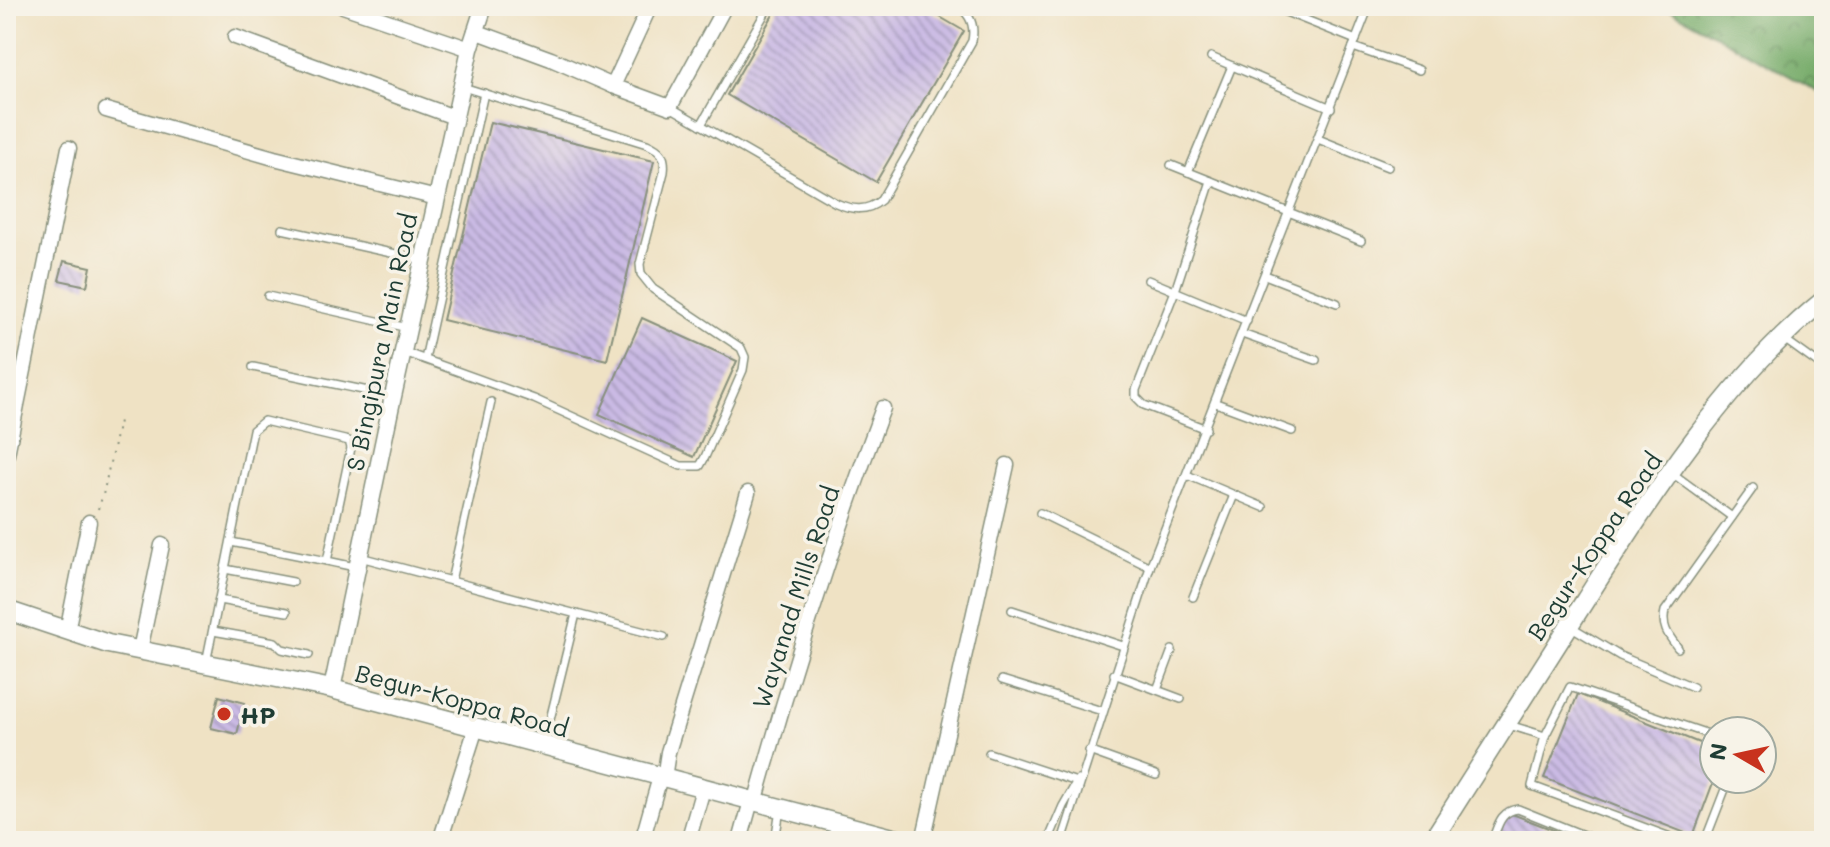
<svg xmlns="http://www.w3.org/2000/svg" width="1830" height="847" viewBox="0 0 1830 847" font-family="Mali,sans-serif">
<defs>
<pattern id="forest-crowns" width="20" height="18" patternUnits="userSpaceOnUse" patternTransform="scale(2)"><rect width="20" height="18" fill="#77ac6a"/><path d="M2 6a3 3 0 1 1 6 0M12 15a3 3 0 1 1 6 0" fill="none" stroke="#618d58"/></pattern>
<pattern id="building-back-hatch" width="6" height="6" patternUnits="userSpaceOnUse" patternTransform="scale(2)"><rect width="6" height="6" fill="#cabae4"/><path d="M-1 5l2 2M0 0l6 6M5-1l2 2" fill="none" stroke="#a398ba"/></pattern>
</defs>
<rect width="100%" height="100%" fill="#f7f3e8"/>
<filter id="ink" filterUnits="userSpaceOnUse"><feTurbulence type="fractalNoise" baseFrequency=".0125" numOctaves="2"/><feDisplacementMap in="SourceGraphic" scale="16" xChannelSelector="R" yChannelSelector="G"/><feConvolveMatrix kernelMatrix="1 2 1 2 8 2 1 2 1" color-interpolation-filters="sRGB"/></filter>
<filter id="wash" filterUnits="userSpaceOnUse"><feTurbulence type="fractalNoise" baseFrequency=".006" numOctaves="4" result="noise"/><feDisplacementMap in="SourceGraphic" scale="32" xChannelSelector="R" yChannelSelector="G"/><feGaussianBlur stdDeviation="1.8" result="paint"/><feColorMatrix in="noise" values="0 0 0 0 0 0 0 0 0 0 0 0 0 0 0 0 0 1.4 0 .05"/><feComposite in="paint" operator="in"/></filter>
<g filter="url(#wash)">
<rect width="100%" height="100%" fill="#efe2c4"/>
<polygon fill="url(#forest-crowns)" stroke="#4b744f" stroke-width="2" points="1663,6 1824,6 1824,95 1822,94"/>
<g id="blocks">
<g fill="url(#building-back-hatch)">
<polygon points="778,6 921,6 964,31 876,182 727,95"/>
<polygon points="490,122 654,161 607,360 443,320"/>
<polygon points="64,261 91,267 87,286 59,280"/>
<polygon points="642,318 737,361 694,457 599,414"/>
<polygon points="1578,694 1714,749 1714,780 1693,836 1544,778"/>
<polygon points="219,696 245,703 237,734 211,728"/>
<polygon points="1507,812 1582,841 1496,841"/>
</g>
</g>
</g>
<g filter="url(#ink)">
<use href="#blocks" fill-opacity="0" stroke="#87907c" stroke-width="2"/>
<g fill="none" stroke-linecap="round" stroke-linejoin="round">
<defs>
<g id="service">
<polyline points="1271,6 1356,40"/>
<polyline points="1353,47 1419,70"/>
<polyline points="1211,57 1331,108"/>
<path d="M670,107L836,203C852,210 867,212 881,200L972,41C975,26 971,14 957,6"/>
<polyline points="701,125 769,6"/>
<polyline points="1318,139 1388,167"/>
<polyline points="1171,165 1361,241"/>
<polyline points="1188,172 1232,66"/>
<polyline points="282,229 423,260"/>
<polyline points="1265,275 1337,303"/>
<polyline points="1148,280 1247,321"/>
<polyline points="268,296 408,328"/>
<polyline points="1242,334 1316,360"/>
<polyline points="1784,339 1824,368"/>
<path d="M404,352L534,399L681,466H700L705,457L743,370L745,357L741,348L653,289L641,274L640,264L664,172C666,156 661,150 647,144L463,87"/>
<polyline points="425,359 484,93"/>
<polyline points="253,367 392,396"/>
<polyline points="1216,403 1292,431"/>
<polyline points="1206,429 1144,405 1136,397 1136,390 1175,291 1211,181"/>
<polyline points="1672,473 1732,517"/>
<polyline points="1187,475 1263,507"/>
<polyline points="1040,513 1150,567"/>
<polyline points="231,542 327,561"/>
<polyline points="360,557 664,637"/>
<polyline points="225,569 293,582"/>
<polyline points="451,581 491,402"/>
<polyline points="1193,597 1234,495"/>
<polyline points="219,600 287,612"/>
<polyline points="1012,610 1123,646"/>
<polyline points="1570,626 1620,656 1693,687"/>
<polyline points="213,631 275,642 282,649 309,655"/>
<path d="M1678,648C1669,636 1661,627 1665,611L1753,488"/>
<polyline points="206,663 253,430 264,421 349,441 351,448 327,561 355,567"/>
<polyline points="1114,674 1181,699"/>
<polyline points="1002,680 1102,711"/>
<polyline points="1157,690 1172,650"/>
<polyline points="1509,725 1545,736"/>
<polyline points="544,744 576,614"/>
<polyline points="1089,751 1156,775"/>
<polyline points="989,753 1077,782"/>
<polyline points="775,841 780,809"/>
<polyline points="1048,841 1063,806 1078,780"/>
<polyline points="1062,841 1150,567 1369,6"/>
<path d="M1492,841C1498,826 1500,811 1518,809L1598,841"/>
<polyline points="1681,841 1532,786 1545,736 1570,687 1714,736"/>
<polyline points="1705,841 1729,779"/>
</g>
<g id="minor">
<polyline points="343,6 470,49"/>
<polyline points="6,19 10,6"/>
<polyline points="475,31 551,59 613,86 650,6"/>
<polyline points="235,37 454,117"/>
<polyline points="613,86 670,107 725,6"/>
<polyline points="106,110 274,158 437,198"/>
<polyline points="6,459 69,148"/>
<polyline points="67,631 89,522"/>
<polyline points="140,650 162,545"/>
<polyline points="664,778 668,752 748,493"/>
<path d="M755,803C792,669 834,538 883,408"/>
<polyline points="440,841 476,728"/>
<polyline points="642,841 660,777"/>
<polyline points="688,841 703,789"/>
<polyline points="740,841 751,801"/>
<polyline points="923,841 1007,465"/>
</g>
<polyline id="tertiary" points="332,689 390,410 470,49 484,6"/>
<g id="secondary">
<polyline points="6,610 108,644 332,689 904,841"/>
<path d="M1432,841C1483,760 1535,680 1586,599C1652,496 1728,377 1824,300"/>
</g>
</defs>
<use href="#service" stroke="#87907c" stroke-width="10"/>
<use href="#minor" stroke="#87907c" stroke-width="17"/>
<use href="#tertiary" stroke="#87907c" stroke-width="19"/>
<use href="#secondary" stroke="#87907c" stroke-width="21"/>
<polyline stroke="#87907c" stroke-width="2" stroke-dasharray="2 6" stroke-linecap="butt" points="98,509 103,495 119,421"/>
<use href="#service" stroke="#fff" stroke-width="7"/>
<use href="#minor" stroke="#fff" stroke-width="14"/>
<use href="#tertiary" stroke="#fff" stroke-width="16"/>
<use href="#secondary" stroke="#fff" stroke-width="18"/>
</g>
</g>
<circle fill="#c8321e" stroke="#f7f3e8" stroke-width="3" cx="224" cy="714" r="8"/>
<g text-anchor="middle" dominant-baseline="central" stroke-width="7" stroke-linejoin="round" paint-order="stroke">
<g font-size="24" fill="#1f3d34" stroke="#f7f3e8">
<text transform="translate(381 342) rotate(-78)">S Bingipura Main Road</text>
<text transform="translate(1594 546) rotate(-56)">Begur-Koppa Road</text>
<text transform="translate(795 597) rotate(-72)">Wayanad Mills Road</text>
<text transform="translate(462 700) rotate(15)">Begur-Koppa Road</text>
</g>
<g font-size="24" font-weight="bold" fill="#1f3d34" stroke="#f7f3e8" text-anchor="start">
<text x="240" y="714">HP</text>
</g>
</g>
<rect width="1830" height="847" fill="none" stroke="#f7f3e8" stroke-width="32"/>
<g transform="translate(1738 755) rotate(279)"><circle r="38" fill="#f7f3e8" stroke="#a1aaa0" stroke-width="2"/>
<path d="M0-6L14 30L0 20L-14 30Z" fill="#c8321e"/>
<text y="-12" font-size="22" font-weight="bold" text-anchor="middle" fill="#1f3d34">N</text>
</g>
</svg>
